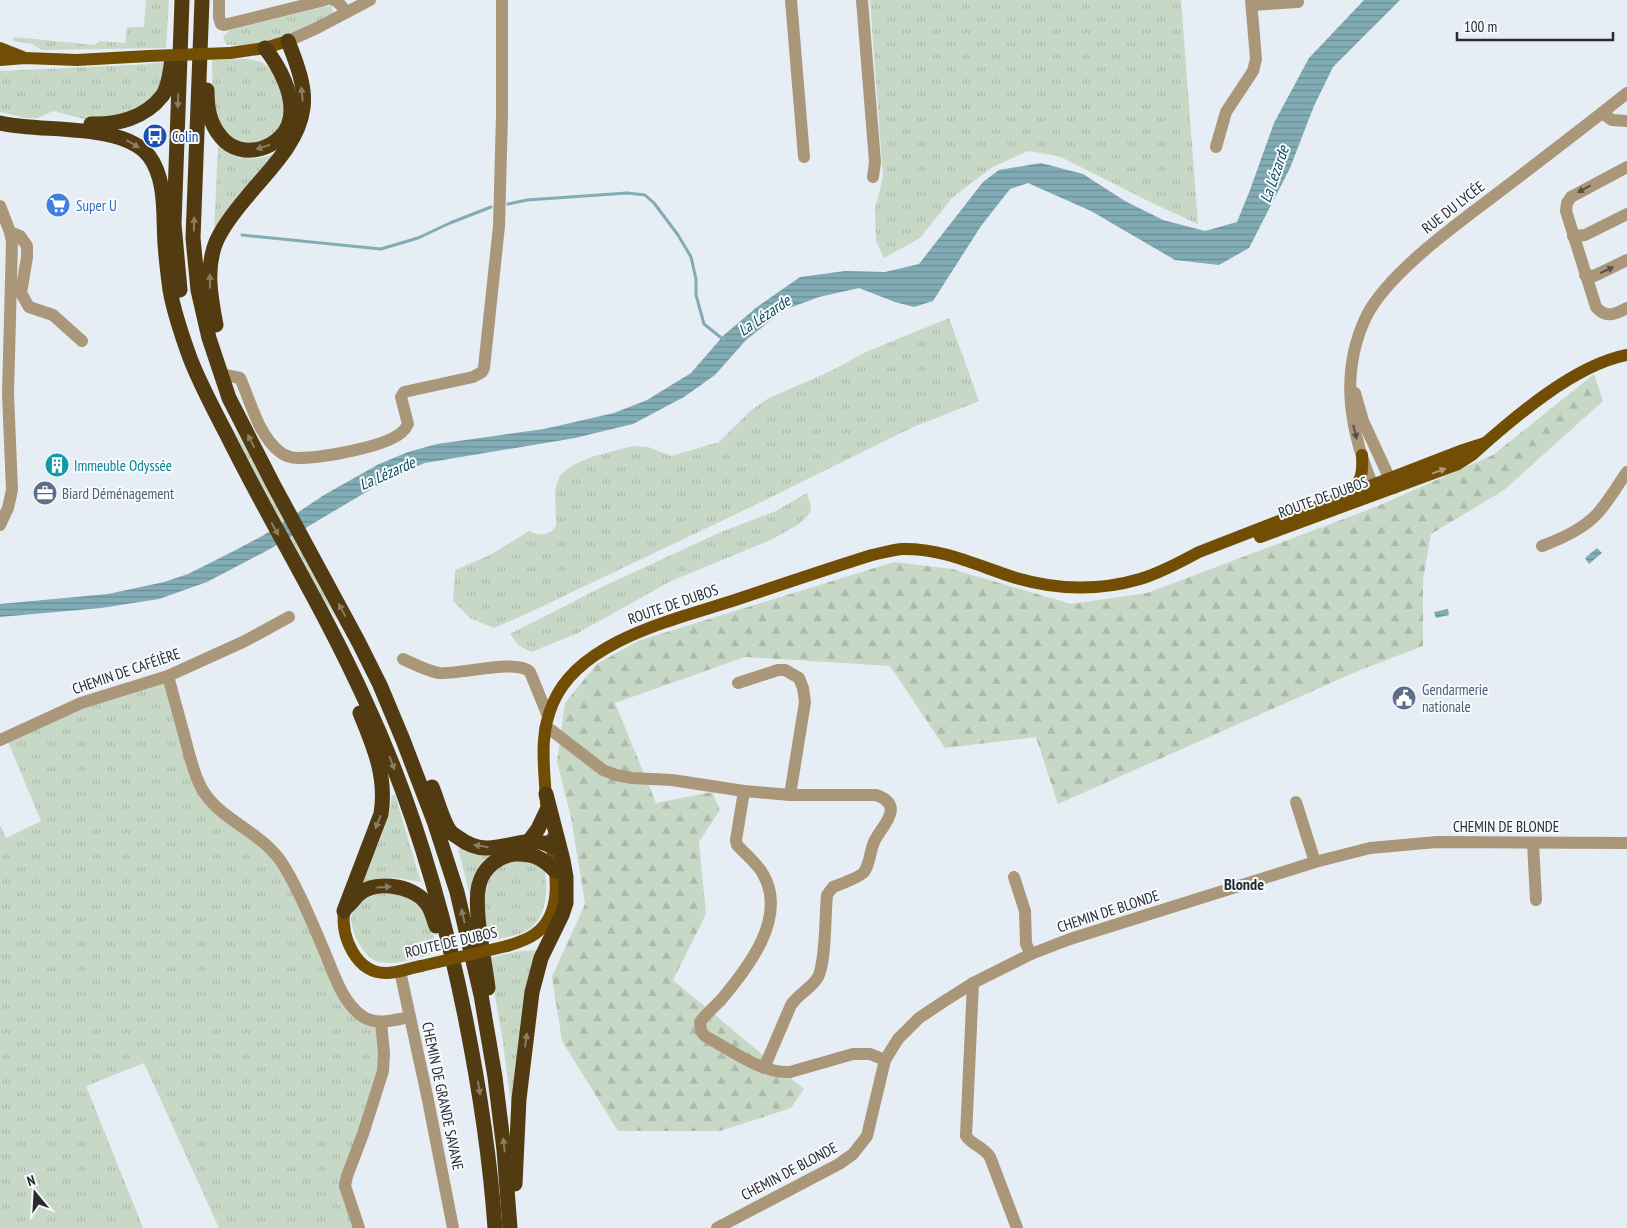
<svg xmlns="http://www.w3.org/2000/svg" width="1627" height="1228" viewBox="0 0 1627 1228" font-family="'PT Sans Narrow',sans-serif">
<defs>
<pattern id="grass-tufts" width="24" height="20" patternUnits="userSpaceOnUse" patternTransform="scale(1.25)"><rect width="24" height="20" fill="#c8d8c7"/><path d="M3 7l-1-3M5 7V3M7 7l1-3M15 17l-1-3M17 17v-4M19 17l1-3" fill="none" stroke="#acbaab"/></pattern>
<pattern id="forest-firs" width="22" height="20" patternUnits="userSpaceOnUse" patternTransform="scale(1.25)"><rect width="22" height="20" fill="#c8d8c7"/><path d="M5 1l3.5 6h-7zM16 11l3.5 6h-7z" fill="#acbaab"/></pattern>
<pattern id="water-rules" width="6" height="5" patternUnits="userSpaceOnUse" patternTransform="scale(1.25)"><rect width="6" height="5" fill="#81acb6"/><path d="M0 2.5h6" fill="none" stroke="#6a8c94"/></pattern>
</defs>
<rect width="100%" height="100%" fill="#e6edf4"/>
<g fill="url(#grass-tufts)">
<polygon points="146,0 169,0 166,48 42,50 32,44 13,41 14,37 94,45 100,41 125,43 127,27 144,27"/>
<polygon points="870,0 1181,0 1198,224 1150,202 1059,156 1028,151 991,168 952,198 920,238 884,258 876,241 875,209 883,177"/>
<path d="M331,6L333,11L332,14C309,26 273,45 247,46C240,46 234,44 227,45L223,38L229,30L323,7Z"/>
<path d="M246,59C251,60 257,60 261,62C294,78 294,148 245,143C238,143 230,137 223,134L213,106L212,60Z"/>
<polygon points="167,62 165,74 154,98 138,110 92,121 53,111 38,118 26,118 0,112 0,71 132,65"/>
<path d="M218,146C238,161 250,161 273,155L234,202L214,233Z"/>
<path d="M949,318L979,401L911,428L753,506L526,614L494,628L470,618L453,601L455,570L490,555L529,531C539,536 550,536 556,526L555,489L560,475L573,465L591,457L633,446L648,447L671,456L719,442L750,411L769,398L831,371L866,352Z"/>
<polygon points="235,430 248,451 286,520 282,523 246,459"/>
<polygon points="807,493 811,506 810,513 799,524 771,540 671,581 576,634 531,652 518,645 510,634 602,587 721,532 776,511"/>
<polygon points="294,535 338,621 325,602 290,537"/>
<polygon points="168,676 202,788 270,847 354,1009 381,1022 384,1053 347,1176 359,1228 219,1228 144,1063 86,1086 143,1228 0,1228 0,825 6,838 41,821 6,737"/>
<path d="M392,795H395L421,882C400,878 382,875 361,884L360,882C374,854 388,827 392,795Z"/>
<path d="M458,848C470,854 480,855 493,855L472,904Z"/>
<path d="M522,857L544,868C549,889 547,919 526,931C515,937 500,938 488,941C485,916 479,884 500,865C505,861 516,859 522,857Z"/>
<path d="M395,891L415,897L427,915L439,952C420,957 398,966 379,962C362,959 342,919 356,905C366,895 382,894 395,891Z"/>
<polygon points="539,950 512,1110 502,1036 488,958 520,951"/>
</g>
<polygon fill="url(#forest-firs)" points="1594,374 1603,401 1504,490 1431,534 1423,579 1423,646 1360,670 1058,804 1036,737 945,748 890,666 745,657 615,703 656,803 712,792 720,810 699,842 706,914 673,980 804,1089 791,1108 720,1131 618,1131 562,1041 552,977 585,904 571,817 557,762 565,703 597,664 638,641 894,562 952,569 1071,604 1147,593 1378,506 1493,455"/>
<g fill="url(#water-rules)">
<polygon points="1364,0 1400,0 1333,67 1314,106 1290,168 1249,248 1219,265 1175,260 1091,211 1028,183 1010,189 981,226 933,301 914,307 895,302 859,288 819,297 784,310 746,340 715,375 684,397 633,424 575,438 425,463 402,472 378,485 270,549 207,582 159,599 101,608 0,617 0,604 108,594 164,582 188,574 228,554 264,535 324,495 379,464 408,452 437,444 544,429 614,413 647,400 691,373 724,335 757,307 800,277 845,271 885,272 919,264 983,182 999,170 1041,163 1083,174 1125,201 1163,220 1205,231 1237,222 1250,190 1274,123 1309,58"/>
<polygon points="1597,548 1602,553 1589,564 1585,558"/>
<polygon points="1448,609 1449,615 1436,618 1434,612"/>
</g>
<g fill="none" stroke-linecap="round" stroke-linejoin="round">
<g stroke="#81acb6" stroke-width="3">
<polyline points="508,204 527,200 627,193 645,195 654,203 678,235 691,257 696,279 696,295 704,324 724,340"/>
<polyline points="242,235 381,249 418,238 450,223 491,207"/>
</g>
<g stroke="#aa9678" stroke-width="12">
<polyline points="219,0 219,17 221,24 224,25 325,0"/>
<path d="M333,0C339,1 342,7 346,12"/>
<polyline points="791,0 804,157"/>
<polyline points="862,0 875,162 873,177"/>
<polyline points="1252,5 1298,2"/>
<polyline points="288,41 317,28 370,0"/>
<polyline points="1602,113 1612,120 1627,121"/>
<polyline points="1216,147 1226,112 1253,71 1256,59 1251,0"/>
<path d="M1627,167L1571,197L1567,203L1566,211L1596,307C1605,318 1615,315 1627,308"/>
<polyline points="0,206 10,232 12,242 8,394 12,490 8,508 0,525"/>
<polyline points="10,232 20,236 27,246 27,257 21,293 29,307 53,315 82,341"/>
<polyline points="1573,236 1585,235 1627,214"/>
<polyline points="1585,275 1594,276 1627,260"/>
<path d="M225,375L240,378C251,402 258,435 280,452C285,456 291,458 298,458C320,458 390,447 404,430C405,430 407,425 408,424L401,397L404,392L473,377L482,372L484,368L499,226L502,115V0"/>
<polyline points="1355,393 1363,421 1394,488"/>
<path d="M1376,493C1351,436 1338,376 1366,317C1386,276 1449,230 1486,202C1533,166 1581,130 1627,93"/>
<path d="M1542,546C1561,539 1583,529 1597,514C1608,502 1617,486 1627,472"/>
<path d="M403,659C414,664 427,671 439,673C460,675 517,658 530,672L548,716"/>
<path d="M168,676C174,698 180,720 186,742C190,757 194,775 202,789C221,822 263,831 284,866C300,892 311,920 323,948C333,971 341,1001 362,1016C376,1026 395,1020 410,1017"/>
<polyline points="738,683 778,670 785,670 799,678 803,688 805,702 790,795"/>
<path d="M545,728L551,730L603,770L616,775L632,778L672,780L744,791L790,795H876C907,806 881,826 874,842C870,851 870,864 864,872C859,878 840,884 833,887L827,895C825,915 826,962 818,977C813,987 798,994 791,1005L764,1068"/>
<polyline points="0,740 81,703 168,676 245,641 289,617"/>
<path d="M744,791L736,840L737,845C745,854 757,863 763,874C788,917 748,968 721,1000C714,1007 706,1014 700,1022L701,1031L705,1036C729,1049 762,1074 790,1072L853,1054H870L885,1060"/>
<polyline points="1296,802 1315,862"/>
<polyline points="1533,843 1536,900"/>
<polyline points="1014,877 1025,911 1026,944 1031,954"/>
<polyline points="400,971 428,1100 453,1228"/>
<path d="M973,983L966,1136C972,1145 984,1147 990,1157L1017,1228"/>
<polyline points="359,1228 345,1186 347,1176 363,1134 383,1071 384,1053 381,1022"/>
<polyline points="717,1228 839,1164 853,1154 867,1136 885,1060 898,1039 919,1018 943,1002 973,983 1031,954 1070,939 1258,880 1315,862 1370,848 1437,842 1627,843"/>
</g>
<g stroke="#724e05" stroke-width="12">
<polyline points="0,48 23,57"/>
<polyline points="230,53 265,48 288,41"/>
<polyline points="0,60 25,58 77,60 149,56"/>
<path d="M1349,493C1362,482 1363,472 1362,455"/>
<path d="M1260,537L1458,464L1472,455C1512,419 1574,365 1627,355"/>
<path d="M546,804C545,768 538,738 553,703C580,639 678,619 738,599C783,584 827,569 872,555C881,553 892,550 902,549C943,548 978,566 1016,578C1057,590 1099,591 1140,579C1161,573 1180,562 1199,552L1460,451L1485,443"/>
<path d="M344,911C341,937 356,973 386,973C398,973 410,968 421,966"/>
<path d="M507,946C517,943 527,940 535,934C565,913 555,869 551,839"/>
</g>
<g stroke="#523a11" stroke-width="15">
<polyline points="202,0 193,238 198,290 209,338 229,398 273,484 358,641 380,685 403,740 434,821 457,892 481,995 495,1077 504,1150 510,1228"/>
<path d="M207,90C207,107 209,123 221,137C241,162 284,149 290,119C295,95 279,66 265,48"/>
<path d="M0,123C41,133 122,122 149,156C167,180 163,216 165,244C166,259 168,275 170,290C174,313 182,336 190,358C200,384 214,410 227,435C271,524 324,609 365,700C412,801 443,907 465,1016C479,1086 490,1156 495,1228"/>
<path d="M91,124C117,125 145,118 162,96C168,89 171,68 172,58"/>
<polyline points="180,290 174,224 182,0"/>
<path d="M216,325C211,298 205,269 216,242C223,226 235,211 246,198C267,172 299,143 303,108C306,86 296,62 288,41"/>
<path d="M432,787C437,799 443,822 450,831C452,834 456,836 459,838C492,864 524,829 552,847"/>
<polyline points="529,841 538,829 547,810"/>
<path d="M348,906C352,902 355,898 359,894C378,879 417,886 429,907C432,913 434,920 436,926"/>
<path d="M344,911L381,814C387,777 374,747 360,713"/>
<path d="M488,988C485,961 473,910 479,885C483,868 498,856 514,854C533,853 543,858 555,871"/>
<polyline points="515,1184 519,1099 532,992 541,958 562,915 566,903 566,877 563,860 546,794"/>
</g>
<g stroke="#724e05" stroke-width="12">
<polyline points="149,56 230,53"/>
<polyline points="421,966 507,946"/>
</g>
</g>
<defs><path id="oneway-solid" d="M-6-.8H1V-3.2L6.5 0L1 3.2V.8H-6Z" transform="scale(1.25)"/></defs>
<g fill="#8b7d64">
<use href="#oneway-solid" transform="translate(302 94) rotate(-96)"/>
<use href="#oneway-solid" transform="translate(178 101) rotate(92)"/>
<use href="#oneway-solid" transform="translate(133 144) rotate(31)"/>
<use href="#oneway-solid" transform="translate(263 147) rotate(163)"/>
<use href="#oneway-solid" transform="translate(194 224) rotate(-89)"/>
<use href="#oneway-solid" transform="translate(210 281) rotate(-91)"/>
<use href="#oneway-solid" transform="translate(251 441) rotate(-117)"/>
<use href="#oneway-solid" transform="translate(275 529) rotate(61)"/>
<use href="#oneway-solid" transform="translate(342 610) rotate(-118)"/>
<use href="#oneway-solid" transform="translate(392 763) rotate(69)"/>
<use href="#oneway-solid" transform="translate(378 822) rotate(112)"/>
<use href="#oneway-solid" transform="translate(481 846) rotate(-171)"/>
<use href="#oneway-solid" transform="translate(384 887) rotate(-3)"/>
<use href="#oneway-solid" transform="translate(463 916) rotate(-103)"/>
<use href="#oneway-solid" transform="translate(526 1040) rotate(-82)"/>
<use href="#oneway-solid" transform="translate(479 1088) rotate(81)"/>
<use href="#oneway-solid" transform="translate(504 1145) rotate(-96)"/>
</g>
<g fill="#575149">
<use href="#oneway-solid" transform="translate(1584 189) rotate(151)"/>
<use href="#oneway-solid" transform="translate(1607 270) rotate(-25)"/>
<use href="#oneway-solid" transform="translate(1355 432) rotate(76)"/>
</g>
<use fill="#ad9b75" href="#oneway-solid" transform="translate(1439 471) rotate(-20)"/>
<defs>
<symbol id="bus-disc" viewBox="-11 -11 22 22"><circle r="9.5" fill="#1a4fb4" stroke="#f6fafe"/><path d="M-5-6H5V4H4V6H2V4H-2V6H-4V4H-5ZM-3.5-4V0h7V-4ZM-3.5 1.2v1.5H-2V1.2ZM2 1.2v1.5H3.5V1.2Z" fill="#fff"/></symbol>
<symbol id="supermarket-disc" viewBox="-11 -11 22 22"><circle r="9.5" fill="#3f7fe0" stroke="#f6fafe"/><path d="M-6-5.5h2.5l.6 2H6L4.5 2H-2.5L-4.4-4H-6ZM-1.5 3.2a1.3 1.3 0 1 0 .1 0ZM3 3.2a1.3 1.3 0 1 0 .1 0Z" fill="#fff"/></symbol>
<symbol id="building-disc" viewBox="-11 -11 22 22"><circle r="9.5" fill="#0f9aa8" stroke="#f6fafe"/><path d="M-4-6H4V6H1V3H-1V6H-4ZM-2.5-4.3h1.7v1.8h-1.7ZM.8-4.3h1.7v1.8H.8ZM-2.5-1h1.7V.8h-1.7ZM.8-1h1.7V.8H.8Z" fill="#fff"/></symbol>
<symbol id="office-disc" viewBox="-11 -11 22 22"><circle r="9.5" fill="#5c6f8a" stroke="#f6fafe"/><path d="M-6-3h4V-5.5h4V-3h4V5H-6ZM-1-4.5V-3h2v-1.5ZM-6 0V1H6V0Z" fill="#fff"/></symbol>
<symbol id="civic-disc" viewBox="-11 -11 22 22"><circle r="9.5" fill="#5c6f8a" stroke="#f6fafe"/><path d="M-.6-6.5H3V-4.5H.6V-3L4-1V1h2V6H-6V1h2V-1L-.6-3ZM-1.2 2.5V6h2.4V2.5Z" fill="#fff"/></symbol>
</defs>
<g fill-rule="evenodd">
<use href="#bus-disc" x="141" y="122" width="28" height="28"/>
<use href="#supermarket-disc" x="44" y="191" width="28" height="28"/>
<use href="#building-disc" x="43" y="451" width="28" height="28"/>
<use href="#office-disc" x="31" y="479" width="28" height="28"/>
<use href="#civic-disc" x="1390" y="684" width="28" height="28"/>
</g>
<g text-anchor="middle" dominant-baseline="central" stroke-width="4" stroke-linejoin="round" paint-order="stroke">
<g font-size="15" fill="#164399" stroke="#f6fafe" text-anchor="start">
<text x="172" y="136">Colin</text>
</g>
<g font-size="15" fill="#366cbe" stroke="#f6fafe" text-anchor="start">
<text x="76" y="205">Super U</text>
</g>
<g font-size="15" fill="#2a2c2f" stroke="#f6fafe">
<text transform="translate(1453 207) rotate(-38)">RUE DU LYCÉE</text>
<text transform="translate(1323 497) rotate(-20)">ROUTE DE DUBOS</text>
<text transform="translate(673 604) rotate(-19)">ROUTE DE DUBOS</text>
<text transform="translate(126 671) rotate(-19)">CHEMIN DE CAFÉIÈRE</text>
<text x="1506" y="826">CHEMIN DE BLONDE</text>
<text transform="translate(1108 911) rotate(-18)">CHEMIN DE BLONDE</text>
<text transform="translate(451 942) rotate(-13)">ROUTE DE DUBOS</text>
<text transform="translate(443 1096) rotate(78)">CHEMIN DE GRANDE SAVANE</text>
<text transform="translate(789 1171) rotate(-28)">CHEMIN DE BLONDE</text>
</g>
<g font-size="15" fill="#0d838f" stroke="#f6fafe" text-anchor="start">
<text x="74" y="465">Immeuble Odyssée</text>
</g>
<g font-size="15" fill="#4e5e75" stroke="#f6fafe" text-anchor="start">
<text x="62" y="493">Biard Déménagement</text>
<text x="1422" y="689">Gendarmerie<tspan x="1422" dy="17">nationale</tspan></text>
</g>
<g font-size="16" font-style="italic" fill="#0f4e5a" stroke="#f6fafe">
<text transform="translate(1274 174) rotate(-71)">La Lézarde</text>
<text transform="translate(764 315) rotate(-34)">La Lézarde</text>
<text transform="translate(387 473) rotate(-24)">La Lézarde</text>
</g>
<g font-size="16" font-weight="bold" fill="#252a2f" stroke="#f6fafe">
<text x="1244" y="884">Blonde</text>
</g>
</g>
<g transform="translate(35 1193) rotate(342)" stroke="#f6fafe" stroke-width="4" paint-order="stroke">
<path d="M0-4L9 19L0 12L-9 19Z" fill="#2a2c2f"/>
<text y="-8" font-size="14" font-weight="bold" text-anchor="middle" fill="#2a2c2f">N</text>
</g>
<path d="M1457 32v8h156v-8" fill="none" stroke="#2a2c2f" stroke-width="2.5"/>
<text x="1464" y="32" font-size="15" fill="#2a2c2f" stroke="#f6fafe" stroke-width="4" paint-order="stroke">100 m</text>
</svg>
